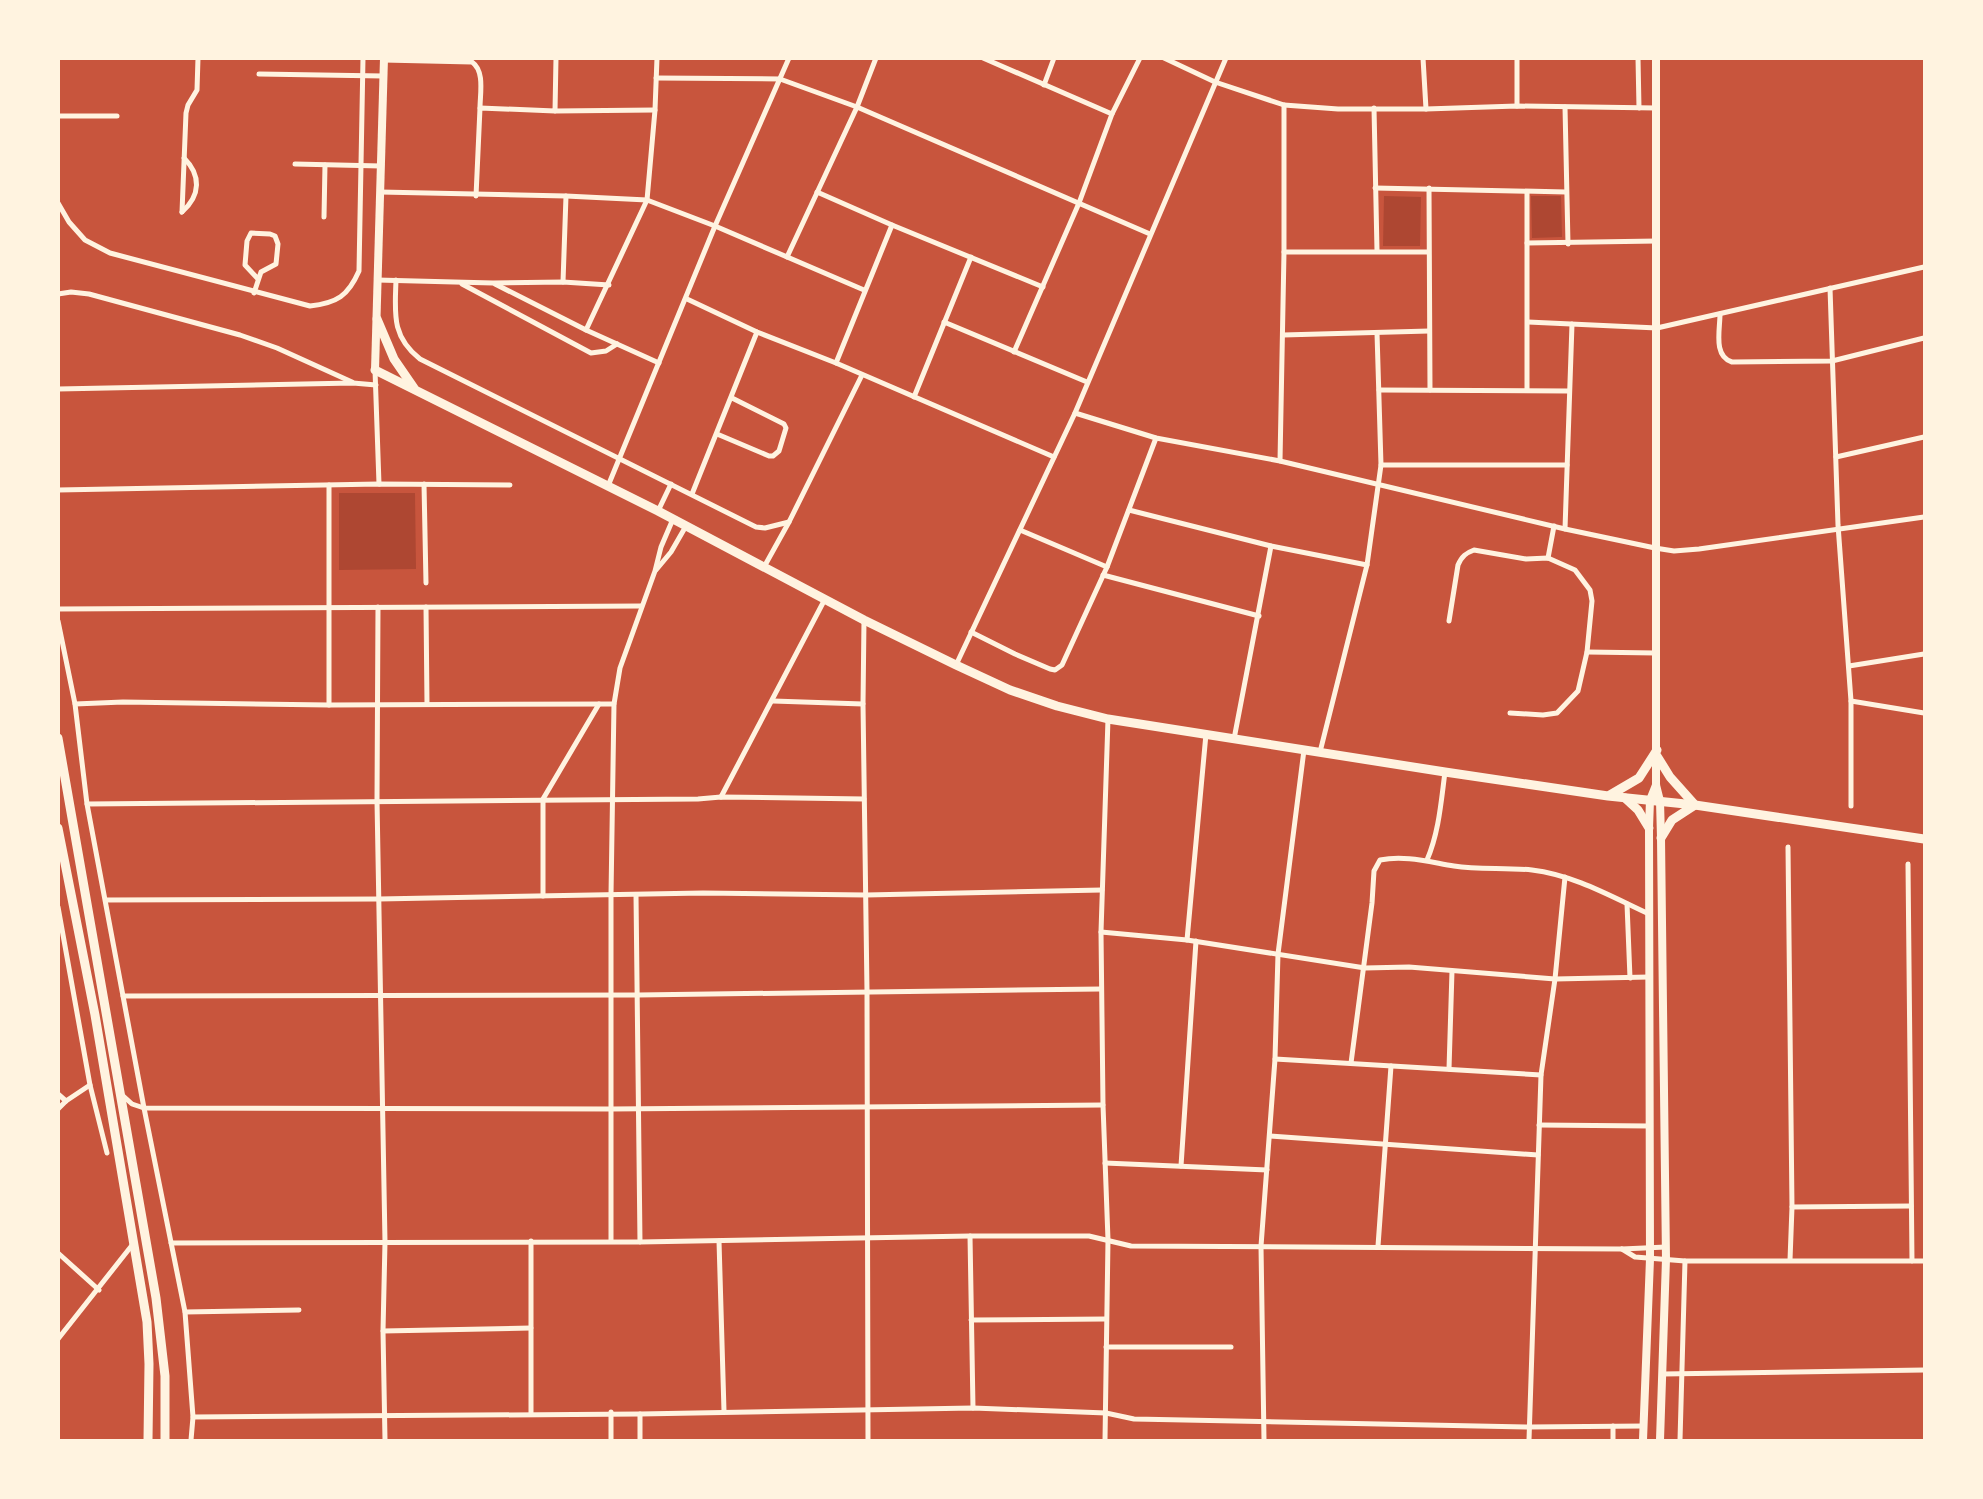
<svg xmlns="http://www.w3.org/2000/svg" width="1983" height="1499" viewBox="0 0 1983 1499" font-family="'Work Sans',sans-serif">
<rect width="100%" height="100%" fill="#c8553d"/>
<g fill="#ae4732">
<polygon points="1384,196 1421,197 1420,246 1383,246"/>
<polygon points="1531,196 1561,196 1562,237 1532,238"/>
<polygon points="339,493 415,493 416,569 339,570"/>
</g>
<g fill="none" stroke-linecap="round" stroke-linejoin="round">
<g stroke="#fff3e0" stroke-width="5">
<polyline points="983,58 1112,114 1140,58"/>
<polyline points="1164,58 1215,82 1284,105 1338,109 1426,109 1517,106 1656,108"/>
<polyline points="1423,58 1426,109"/>
<polyline points="1638,58 1639,108"/>
<path d="M383,60L472,62C485,71 480,94 480,108"/>
<polyline points="259,74 383,76"/>
<polyline points="656,78 780,79 857,107 1150,234"/>
<polyline points="1044,85 1054,58"/>
<polyline points="1517,106 1517,58"/>
<polyline points="1565,107 1568,244"/>
<polyline points="1374,108 1377,251"/>
<polyline points="555,111 655,110"/>
<polyline points="58,116 117,116"/>
<polyline points="295,164 381,166"/>
<polyline points="1375,188 1566,192"/>
<polyline points="1429,188 1430,390"/>
<polyline points="380,192 566,196 647,200 715,226 864,290"/>
<polyline points="817,192 892,225"/>
<polyline points="476,196 480,108 555,111 556,58"/>
<path d="M58,203L69,222L85,240L110,253L310,306C337,303 348,296 359,271L363,58"/>
<polyline points="182,212 186,113 188,105 197,90 198,58"/>
<path d="M182,212C201,195 201,175 184,158"/>
<polyline points="324,217 325,165"/>
<polyline points="1527,243 1657,241"/>
<polyline points="1284,252 1428,252"/>
<polyline points="787,257 857,107 876,58"/>
<polyline points="377,280 493,283 563,282 609,285"/>
<path d="M396,280C395,313 391,336 420,359L756,527L765,528L789,522"/>
<polyline points="563,282 566,196"/>
<polyline points="462,284 591,353 606,351 617,344"/>
<polyline points="495,284 586,330 659,363"/>
<polyline points="1830,288 1838,525 1851,701 1851,806"/>
<polyline points="254,293 261,272 276,264 278,244 275,236 270,234 251,233 247,241 245,265 258,279"/>
<polyline points="58,294 71,292 89,294 240,335 277,348 352,382"/>
<polyline points="687,299 757,332 836,363 1054,457"/>
<path d="M1720,314C1720,330 1713,356 1732,362L1832,361L1924,338"/>
<polyline points="944,322 1087,382"/>
<polyline points="1528,322 1657,328 1924,267"/>
<polyline points="586,330 647,200 655,110 657,58"/>
<polyline points="1283,335 1429,331"/>
<polyline points="1014,352 1079,203 1112,114"/>
<polyline points="836,363 892,225 1043,287"/>
<polyline points="375,370 379,484"/>
<polyline points="58,389 353,383 376,385"/>
<polyline points="1379,390 1569,391"/>
<polyline points="1527,390 1527,192"/>
<polyline points="914,397 971,257"/>
<polyline points="1075,413 1156,438 1280,461 1565,529 1655,548 1674,551 1699,549 1924,517"/>
<polyline points="717,434 769,456 773,456 779,451 786,428 784,424 732,398"/>
<polyline points="1836,457 1924,437"/>
<polyline points="1280,461 1284,252 1284,105"/>
<polyline points="1381,465 1567,465"/>
<polyline points="424,484 426,583"/>
<polyline points="329,485 329,705"/>
<polyline points="608,486 715,226 789,58"/>
<polyline points="58,490 379,484 510,485"/>
<polyline points="692,494 757,332"/>
<polyline points="1129,510 1271,546 1367,565"/>
<polyline points="658,511 671,484"/>
<polyline points="1565,529 1572,324"/>
<polyline points="1020,530 1107,567"/>
<polyline points="1548,558 1554,526"/>
<polyline points="764,567 789,522 862,375"/>
<polyline points="656,570 671,552 686,526"/>
<polyline points="1103,575 1259,616"/>
<polyline points="378,607 377,801 385,1242 383,1331 385,1440"/>
<polyline points="426,607 427,704"/>
<polyline points="58,609 641,606"/>
<polyline points="864,620 863,704 867,991 868,1440"/>
<polyline points="58,621 75,704 87,804 144,1108 185,1312 193,1417 191,1440"/>
<path d="M1449,621L1458,565C1462,556 1466,553 1474,550L1526,559L1548,558L1575,570L1590,590L1592,601L1587,652L1578,691L1557,713L1543,715L1510,713"/>
<polyline points="971,632 1015,654 1050,669 1055,670 1062,665 1107,567 1156,438"/>
<polyline points="1587,652 1656,653"/>
<polyline points="956,665 1075,413 1226,58"/>
<polyline points="1849,666 1924,654"/>
<polyline points="773,701 863,704"/>
<polyline points="1851,701 1924,713"/>
<polyline points="75,704 123,702 329,705 614,704"/>
<polyline points="1234,739 1271,546"/>
<polyline points="1320,752 1367,565 1381,465 1377,333"/>
<polyline points="721,797 825,599"/>
<polyline points="87,804 698,799 721,797 864,799"/>
<polyline points="1788,847 1792,1207 1790,1260"/>
<path d="M1427,860C1439,832 1441,802 1445,772"/>
<polyline points="1908,864 1912,1261"/>
<polyline points="636,895 640,1242"/>
<polyline points="543,896 543,799 599,704"/>
<polyline points="106,900 379,899 703,893 866,895 1102,890"/>
<polyline points="1627,904 1630,978"/>
<polyline points="58,907 90,1085 107,1153"/>
<polyline points="1101,932 1187,940 1365,968 1409,967 1555,979 1649,977"/>
<polyline points="1187,940 1206,734"/>
<polyline points="123,996 638,995 1101,989"/>
<polyline points="1275,1059 1541,1075"/>
<path d="M1351,1063L1372,903L1374,871L1380,860C1405,855 1429,862 1454,866C1479,870 1506,867 1532,870C1574,875 1612,897 1649,914"/>
<polyline points="1449,1069 1452,971"/>
<polyline points="58,1094 66,1101"/>
<polyline points="121,1094 132,1104 144,1108 611,1109 1103,1105"/>
<polyline points="58,1109 66,1101 90,1085"/>
<polyline points="1539,1125 1649,1126"/>
<polyline points="1270,1136 1538,1155"/>
<polyline points="1105,1163 1267,1170"/>
<polyline points="1181,1166 1196,941"/>
<polyline points="1792,1207 1911,1206"/>
<polyline points="970,1236 973,1408"/>
<polyline points="531,1241 531,1414"/>
<polyline points="611,1241 611,895 614,704 620,668 655,571 661,547 673,519"/>
<polyline points="719,1241 724,1411"/>
<polyline points="171,1243 640,1242 970,1236 1089,1236 1131,1246 1622,1249 1666,1247"/>
<polyline points="1378,1246 1391,1066"/>
<polyline points="1622,1249 1635,1257 1685,1261 1924,1261"/>
<polyline points="58,1253 99,1290"/>
<polyline points="185,1312 299,1310"/>
<polyline points="971,1320 1106,1319"/>
<polyline points="383,1331 531,1328"/>
<polyline points="58,1339 133,1244"/>
<polyline points="1106,1347 1231,1347"/>
<polyline points="1663,1374 1924,1370"/>
<polyline points="640,1414 640,1440"/>
<polyline points="193,1417 640,1414 973,1408 1106,1413 1134,1419 1529,1427 1644,1426"/>
<polyline points="1613,1426 1613,1440"/>
<polyline points="611,1440 611,1412"/>
<polyline points="1105,1440 1108,1240 1103,1105 1101,932 1108,719"/>
<polyline points="1264,1440 1261,1246 1275,1059 1278,954 1304,750"/>
<polyline points="1529,1440 1541,1075 1555,979 1565,877"/>
<polyline points="1680,1440 1685,1261"/>
</g>
<g stroke="#fff3e0" stroke-width="8">
<polyline points="1656,58 1656,785 1660,801 1661,838 1666,1259 1660,1440"/>
<polyline points="375,370 384,58"/>
<polyline points="1643,1440 1650,1259 1649,828 1650,800 1656,785"/>
</g>
<g stroke="#fff3e0" stroke-width="9">
<polyline points="377,319 394,359 414,388"/>
<polyline points="375,370 658,511 864,620 956,665 1010,690 1057,706 1108,719 1445,772 1608,796 1695,805 1924,839"/>
<polyline points="1657,756 1670,777 1695,805 1672,820 1661,838"/>
<polyline points="1610,795 1639,778 1657,750"/>
<polyline points="1625,798 1638,810 1649,828"/>
</g>
<g stroke="#fff3e0" stroke-width="9">
<polyline points="58,738 156,1298 165,1376 165,1440"/>
<polyline points="58,828 95,1015 147,1322 149,1364 148,1440"/>
</g>
</g>
<rect width="1983" height="1499" fill="none" stroke="#fff3e0" stroke-width="120"/>
</svg>
